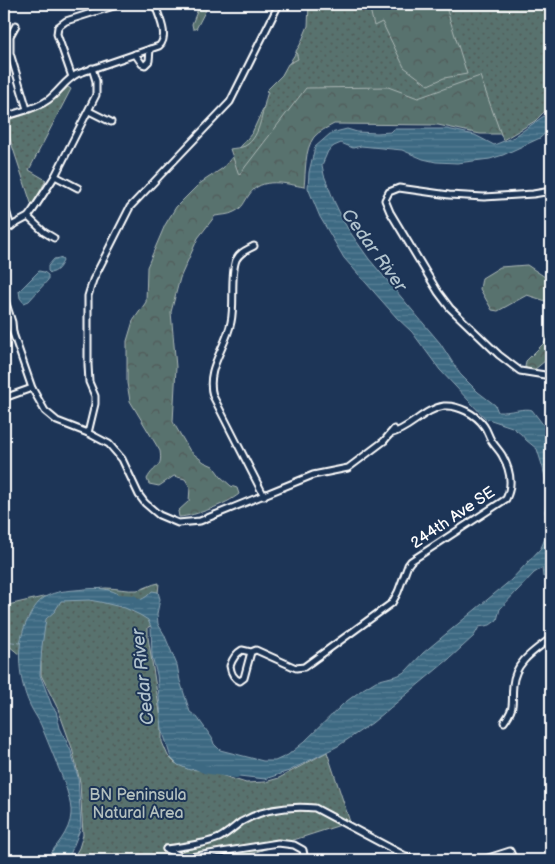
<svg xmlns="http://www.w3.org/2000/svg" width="555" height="864" viewBox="0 0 555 864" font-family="'Balsamiq Sans',sans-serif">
<defs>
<pattern id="forest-crowns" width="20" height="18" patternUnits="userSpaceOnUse" patternTransform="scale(1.25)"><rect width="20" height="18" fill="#58726e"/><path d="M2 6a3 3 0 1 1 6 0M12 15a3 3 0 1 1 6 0" fill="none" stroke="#515b5a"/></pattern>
<pattern id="park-dots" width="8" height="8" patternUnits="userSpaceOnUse" patternTransform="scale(1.25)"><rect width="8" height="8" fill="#58726e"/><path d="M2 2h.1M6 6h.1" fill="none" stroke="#515b5a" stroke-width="1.8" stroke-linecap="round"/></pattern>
<pattern id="water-rules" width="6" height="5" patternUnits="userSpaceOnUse" patternTransform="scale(1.25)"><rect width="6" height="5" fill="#3d6982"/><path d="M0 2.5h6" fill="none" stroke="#5a8095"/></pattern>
</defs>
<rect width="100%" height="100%" fill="#1d3557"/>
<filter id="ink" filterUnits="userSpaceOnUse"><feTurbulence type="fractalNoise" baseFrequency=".02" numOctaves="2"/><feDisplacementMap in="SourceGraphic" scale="10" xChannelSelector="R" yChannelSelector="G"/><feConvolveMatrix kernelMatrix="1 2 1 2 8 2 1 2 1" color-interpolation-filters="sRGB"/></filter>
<g filter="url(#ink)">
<g fill="url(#forest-crowns)" stroke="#acb8b6">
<polygon points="200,4 209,4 196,29 193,29 192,24"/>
<path d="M313,4H551L503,134H480L438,125L334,124C327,128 319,131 314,137C304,150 306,172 304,187C287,184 261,176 249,195C244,202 243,208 234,212C229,215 221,215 215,216L198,238L180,278L171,312L176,367L173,422L190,451L204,462L213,466L221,477L231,486L237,488L239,494C227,504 195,516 179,517L178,511L189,501L190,487L185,479L174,476L159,486L149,484L147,479C154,465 163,469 160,451L130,401L127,383V341L133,321L146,302L147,267L165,225L176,207L199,184L223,168L252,133L267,100L309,31Z"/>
<polygon points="527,265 551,281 551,318 546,301 527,295 498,311 492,310 480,289 482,278 500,267"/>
<path d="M4,318C8,331 14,337 4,348Z"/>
<polygon points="551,320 551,356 534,370 529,370 525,367 526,361 546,341"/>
</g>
<g fill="url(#park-dots)" stroke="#acb8b6">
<path d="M309,4H377L370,9L374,26L382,22L404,67L428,85L444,78L467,74L445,4H551V105L535,121L503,140L480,76L418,98L388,87L306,88L239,175L230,149C235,148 241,148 245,146C262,137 262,107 268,92L266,91L282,75L288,64L298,59L296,51L300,45L308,26Z"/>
<path d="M68,87L71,89L29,170L46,180L32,206L4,121C35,112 45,110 68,87Z"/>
<path d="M159,583L155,625L148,627V637L162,725V742L168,756L175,763L188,769L208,771L246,783L265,782L279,778L327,752L350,822L231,860H72L79,848L83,835L80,782L72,748L58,709L41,675V662L20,655L9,646L4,645V606C37,598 72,590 106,588C117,588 127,591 137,590C145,589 151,584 159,583Z"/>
</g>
<g fill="url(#water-rules)" stroke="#8ba5b4">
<path d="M551,111V128L540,138L503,155L490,159L457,163L436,162L423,159L402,150L361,146L353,148L341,143L334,146L328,151L322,165L324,175L334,201L345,224L352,235L369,259L440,343L460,374L478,392L495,405L498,412C508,413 526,407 532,410L551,435V558L547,565V574L543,577L542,568L534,573L500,609L497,620L490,625L479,627L474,636L449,659L372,723L338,746L289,771L265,779L239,776L210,766L190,770L178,765L171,758L162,729L157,675L152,656L151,627L148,620L140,615L125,608L100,602L89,600L61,601L55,611L46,619L42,646L40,675L52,706L56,711L60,728L71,751L78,777L81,827L68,860H45C55,847 70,832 71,814C72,804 65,784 61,774C54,758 48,741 41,725C38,718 33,712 30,705C19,681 15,648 26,623C38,597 47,592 75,590C86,589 98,587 109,590C121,593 127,604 140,600C145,598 149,595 152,591L158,592L160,599L157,614L158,624L164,634L177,665L180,681L190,712L197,717L212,738L214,744L220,750L263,761H275L288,755L304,742L343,704L363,689L376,681L399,675L406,671L423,653L511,580L541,548L546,536L547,527L545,511L549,496L543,468L537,449L526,440L521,434L512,427L485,418L440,370L412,332L397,318L344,258L320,217L308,188L309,172L315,147L331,133L347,129L357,132L377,133L391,132L394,129H447L475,135L494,145L514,137Z"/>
<path d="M59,258L62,259L63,261C60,267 57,272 50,273L48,271V266L54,259Z"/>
<polygon points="39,271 44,272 48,275 48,280 29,301 24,303 20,298 19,291"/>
</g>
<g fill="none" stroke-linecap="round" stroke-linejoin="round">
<polyline stroke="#8ba5b4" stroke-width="1" points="4,641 20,643"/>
<g stroke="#3d6982" stroke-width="8">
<polyline points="116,598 133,599 144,606"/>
<polyline points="194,764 204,769 236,774"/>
</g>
<defs>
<g id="street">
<polyline points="16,25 10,36 10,53 27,109"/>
<polyline points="135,54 142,64 145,65 149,61 150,49"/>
<polyline points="72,77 57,34 58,27 66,21 120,4"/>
<polyline points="89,111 111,122"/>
<path d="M4,117C18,112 36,109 48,100C59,92 65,80 77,74L159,46C170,36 158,16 155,4"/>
<polyline points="55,176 78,188"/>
<polyline points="551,191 533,194 484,197 449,195 399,188 389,192 385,200 390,212 438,292 450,308 499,355 520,371 551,376"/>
<polyline points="4,204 11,227"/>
<polyline points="28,217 44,232 54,238"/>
<polyline points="4,230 28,217 33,210 55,176 96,95 96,81 92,68"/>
<path d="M254,246C247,250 240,252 236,260C230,275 235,304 231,322C226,348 205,369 213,396L264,496"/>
<polyline points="4,297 12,322 13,333 4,309"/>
<polyline points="13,333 32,388 45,411 57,421 88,433 109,444 122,459 139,495 145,503 159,515 178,523 200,521 313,475 348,468 384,441 394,429"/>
<polyline points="4,398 32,388"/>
<polyline points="88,433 95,404 95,396 89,382 88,365 88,296 93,280 130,207 230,102 279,4"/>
<path d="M251,652L242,650C235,654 232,660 230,666C231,673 233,678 240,681L244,678L251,652L256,650L296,668L304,667L392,603L398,592L408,565L411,561L506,499C513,485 510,469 502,455C499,450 494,445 491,440C488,435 487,430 484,426C476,414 458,405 444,406C424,409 410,429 390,434"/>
<path d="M504,722C516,706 511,704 513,685C515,662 534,651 551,638"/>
<path d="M166,849C183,846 203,845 219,838C227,834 234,827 241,822C263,809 291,806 315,808L413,860"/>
<polyline points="166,849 184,858 278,843 294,845 303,850 304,855 303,860"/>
<polyline points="482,860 510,851 514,860"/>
</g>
</defs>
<use href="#street" stroke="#fff" stroke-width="9"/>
<use href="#street" stroke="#1d3557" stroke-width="5"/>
</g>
</g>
<g text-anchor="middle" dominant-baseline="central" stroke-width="4" stroke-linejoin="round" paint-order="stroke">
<g font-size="16" fill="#fff" stroke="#1d3557">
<text transform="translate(453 518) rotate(-34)">244th Ave SE</text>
</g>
<g font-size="16" fill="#b4c0be" stroke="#1d3557">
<text x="138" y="795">BN Peninsula<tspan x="138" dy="18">Natural Area</tspan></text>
</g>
<g font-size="18" font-style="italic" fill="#b1c3cd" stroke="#1d3557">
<text transform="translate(374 250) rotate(54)">Cedar River</text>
<text transform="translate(143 677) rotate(-96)">Cedar River</text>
</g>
</g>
<rect width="555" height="864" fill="none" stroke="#1d3557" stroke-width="20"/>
<rect x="10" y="10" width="535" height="844" fill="none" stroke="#fff" stroke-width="2" filter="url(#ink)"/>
</svg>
